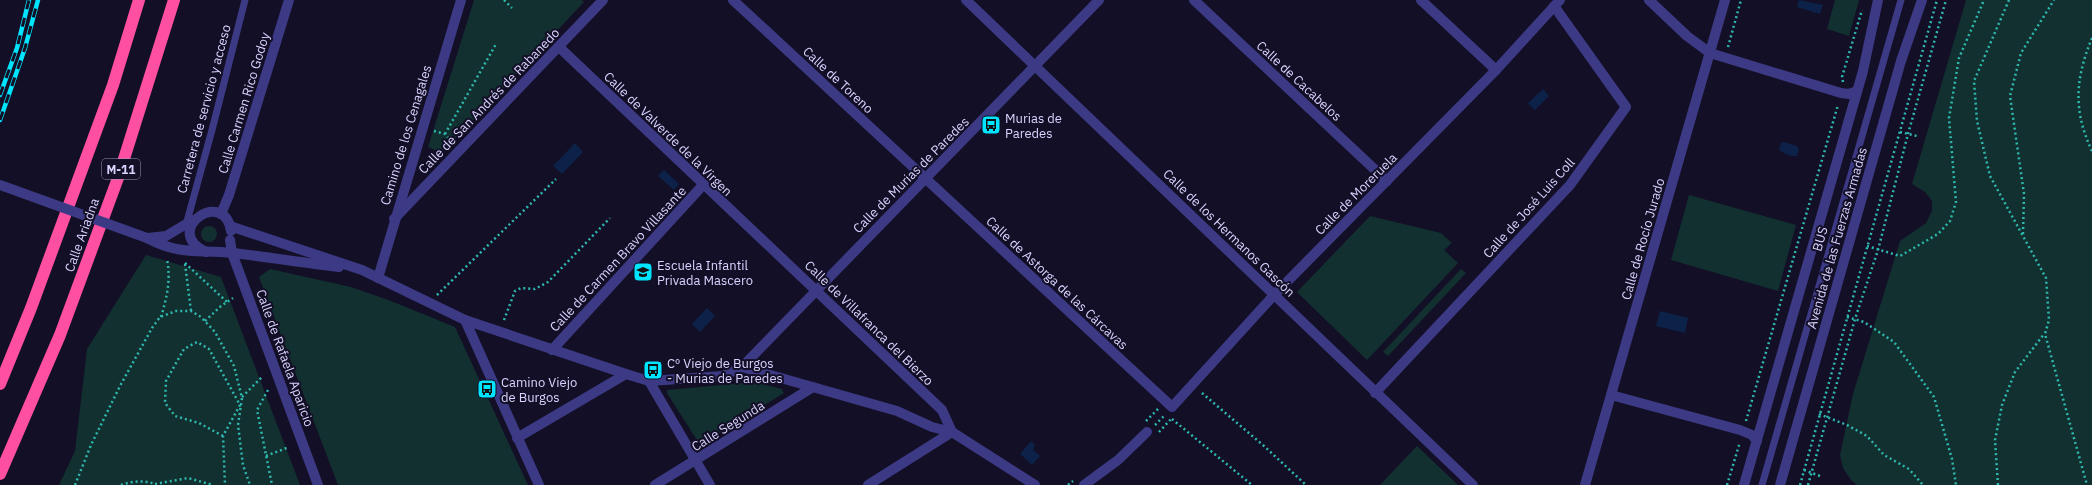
<svg xmlns="http://www.w3.org/2000/svg" width="2092" height="485" viewBox="0 0 2092 485" font-family="'IBM Plex Sans',sans-serif">
<rect width="100%" height="100%" fill="#130f26"/>
<g fill="#12302f">
<polygon points="474,0 582,0 584,2 442,153 428,147"/>
<polygon points="1835,0 1859,0 1849,36 1827,29"/>
<polygon points="1966,0 2092,0 2092,485 1857,485 1851,480 1843,468 1840,455 1853,394 1900,241 1926,223 1932,211 1932,201 1925,192 1912,184"/>
<polygon points="1689,195 1796,225 1778,291 1671,260"/>
<polygon points="1370,216 1441,233 1452,243 1444,250 1458,263 1367,360 1297,292"/>
<circle cx="209" cy="234" r="8"/>
<polygon points="146,255 221,277 300,485 59,485 75,451 87,349"/>
<polygon points="270,269 351,287 391,301 455,327 528,485 338,485 259,277"/>
<polygon points="1461,269 1466,273 1388,356 1383,352"/>
<polygon points="754,382 782,389 784,393 700,445 667,393 667,390"/>
<polygon points="1417,446 1458,485 1380,485"/>
</g>
<g fill="#0c2248">
<polygon points="1799,0 1823,5 1820,14 1797,7"/>
<polygon points="1543,89 1549,96 1535,110 1528,103"/>
<path d="M1784,142L1797,146L1799,149L1797,156C1792,157 1783,154 1779,149L1781,143Z"/>
<polygon points="575,143 583,152 562,174 553,166"/>
<polygon points="664,170 679,184 674,190 658,176"/>
<polygon points="707,308 715,316 700,332 692,324"/>
<polygon points="1660,311 1688,318 1685,333 1656,326"/>
<polygon points="1031,441 1035,445 1033,450 1040,456 1032,465 1020,454"/>
</g>
<g fill="none" stroke-linecap="round" stroke-linejoin="round">
<g stroke="#2fb8b0" stroke-width="2.5" stroke-dasharray="2 3" stroke-linecap="butt">
<polyline points="504,0 512,8"/>
<polyline points="2009,0 1974,81 1977,121 1990,176 2046,278 2049,320 2045,334 2087,485"/>
<path d="M2092,38C2075,79 2073,111 2092,151"/>
<polyline points="1728,47 1741,0"/>
<polyline points="1843,82 1842,77 1862,10"/>
<polyline points="434,131 445,134 451,141"/>
<polyline points="1900,132 1917,136"/>
<polyline points="445,134 496,44"/>
<polyline points="2023,234 2024,194 2010,96 2021,53 2054,0"/>
<polyline points="1867,246 1900,256 1938,234 1950,221 1956,202 1949,118 1959,58 1984,0"/>
<polyline points="185,263 227,302"/>
<polyline points="185,264 191,311"/>
<polyline points="437,295 556,179"/>
<path d="M161,317C167,297 171,280 167,259"/>
<polyline points="1847,317 1864,322 1894,342 1934,397 1952,459 1956,485"/>
<polyline points="504,320 515,291 521,288 535,289 548,282 610,218"/>
<polyline points="205,321 221,306 233,298"/>
<polyline points="268,390 257,410 272,485"/>
<polyline points="1202,393 1264,446 1306,485"/>
<polyline points="242,397 262,377"/>
<polyline points="1819,414 1847,425 1867,436 1884,455 1909,469 1923,485"/>
<polyline points="1172,419 1252,485"/>
<polyline points="1146,421 1158,409"/>
<polyline points="1746,421 1838,105"/>
<polyline points="1155,425 1164,416"/>
<polyline points="1159,432 1171,419"/>
<polyline points="223,436 199,423 175,416 165,403 166,381 184,349 197,342 209,349 240,405 223,436 225,485"/>
<polyline points="266,456 289,447"/>
<polyline points="1804,470 1820,476"/>
<polyline points="155,484 188,478 213,485"/>
<polyline points="75,485 91,445 120,386 152,328 160,317 176,311 191,311 201,317 215,332 234,366 242,398 238,425 243,465 250,485"/>
<path d="M121,485C132,481 144,480 155,484"/>
<polyline points="1068,485 1073,481"/>
<polyline points="1727,485 1740,442"/>
<polyline points="1800,485 1937,0"/>
<polyline points="1808,485 1855,319 1878,250 1908,134 1946,0"/>
<polyline points="1998,485 1995,440 2002,405 2015,372 2044,334"/>
</g>
<g stroke="#3d3a85" stroke-width="7">
<polyline points="186,225 212,130 245,0"/>
<polyline points="1762,485 1901,0"/>
</g>
<g stroke="#3d3a85" stroke-width="10">
<polyline points="733,0 1172,407 1274,295 1496,70 1560,0"/>
<polyline points="966,0 1473,485"/>
<polyline points="1194,0 1387,181"/>
<polyline points="1421,0 1496,70"/>
<polyline points="1649,0 1687,36 1710,53 1841,93 1849,94 1857,91"/>
<polyline points="559,47 942,410 952,432"/>
<polyline points="221,214 229,195 289,0"/>
<polyline points="394,219 603,0"/>
<polyline points="230,226 362,270 465,320 626,374 649,381 723,376 742,367 1099,0"/>
<path d="M147,238C181,256 198,249 233,253C268,257 304,263 339,267"/>
<polyline points="148,238 166,236 193,220"/>
<polyline points="230,240 232,253 318,485"/>
<path d="M206,252C160,230 225,187 231,231"/>
<polyline points="378,278 461,0"/>
<polyline points="465,320 539,485"/>
<polyline points="552,350 703,185"/>
<polyline points="742,367 897,411 932,427 952,432 1035,485"/>
<polyline points="649,381 710,485"/>
<polyline points="1375,393 1570,185 1626,107 1554,6"/>
<polyline points="1611,395 1740,430 1752,435 1757,441"/>
<polyline points="517,438 626,374"/>
<polyline points="655,485 813,387"/>
<polyline points="868,485 952,432"/>
<polyline points="1084,485 1118,460 1147,432"/>
<polyline points="1585,485 1725,0"/>
</g>
<g stroke="#3d3a85" stroke-width="10">
<polyline points="1744,485 1863,71 1878,0"/>
<polyline points="1780,485 1901,61 1922,0"/>
</g>
<g stroke="#ff4fa3" stroke-width="12">
<polyline points="0,384 31,308 113,85 139,0"/>
<polyline points="0,474 60,335 118,178 174,0"/>
</g>
<defs>
<g id="rail">
<polyline points="0,95 17,48 29,0"/>
<polyline points="0,120 25,48 38,0"/>
</g>
</defs>
<use href="#rail" stroke="#00e5ff" stroke-width="4.5"/>
<use href="#rail" stroke="#130f26" stroke-width="3" stroke-dasharray="9" stroke-linecap="butt"/>
<polyline stroke="#3d3a85" stroke-width="10" points="0,185 147,238"/>
</g>
<defs>
<symbol id="bus-square" viewBox="-11 -11 22 22"><rect x="-9" y="-9" width="18" height="18" rx="4" fill="#00e5ff" stroke="#130f26"/><path d="M-5-6H5V4H4V6H2V4H-2V6H-4V4H-5ZM-3.5-4V0h7V-4ZM-3.5 1.2v1.5H-2V1.2ZM2 1.2v1.5H3.5V1.2Z" fill="#111"/></symbol>
<symbol id="school-square" viewBox="-11 -11 22 22"><rect x="-9" y="-9" width="18" height="18" rx="4" fill="#00e5ff" stroke="#130f26"/><path d="M0-5L7-2L0 1L-7-2ZM-4 1L0 2.5L4 1V4Q0 6-4 4Z" fill="#111"/></symbol>
</defs>
<g fill-rule="evenodd">
<use href="#bus-square" x="980" y="114" width="22" height="22"/>
<use href="#school-square" x="632" y="261" width="22" height="22"/>
<use href="#bus-square" x="642" y="359" width="22" height="22"/>
<use href="#bus-square" x="476" y="378" width="22" height="22"/>
</g>
<g text-anchor="middle" dominant-baseline="central" stroke-width="4" stroke-linejoin="round" paint-order="stroke">
<rect fill="#130f26" stroke="#9e99be" stroke-width="1" x="102" y="159" width="38" height="20" rx="3"/>
<g font-size="12" font-weight="bold" fill="#d9d4ff">
<text x="121" y="169">M-11</text>
</g>
<g font-size="13" fill="#d9d4ff" stroke="#130f26">
<text transform="translate(838 80) rotate(43)">Calle de Toreno</text>
<text transform="translate(1299 81) rotate(43)">Calle de Cacabelos</text>
<text transform="translate(489 101) rotate(-46)">Calle de San Andrés de Rabanedo</text>
<text transform="translate(244 103) rotate(-73)">Calle Carmen Rico Godoy</text>
<text transform="translate(204 109) rotate(-75)">Carretera de servicio y acceso</text>
<text transform="translate(668 134) rotate(44)">Calle de Valverde de la Virgen</text>
<text transform="translate(406 135) rotate(-73)">Camino de los Cenagales</text>
<text transform="translate(911 175) rotate(-45)">Calle de Murias de Paredes</text>
<text transform="translate(1356 194) rotate(-45)">Calle de Moreruela</text>
<text transform="translate(1529 208) rotate(-48)">Calle de José Luis Coll</text>
<text transform="translate(1229 233) rotate(44)">Calle de los Hermanos Gascón</text>
<text transform="translate(82 235) rotate(-70)">Calle Ariadna</text>
<text transform="translate(1837 238) rotate(-74)">Avenida de las Fuerzas Armadas</text>
<text transform="translate(1643 239) rotate(-74)">Calle de Rocío Jurado</text>
<text transform="translate(1820 239) rotate(-74)">BUS</text>
<text transform="translate(618 259) rotate(-47)">Calle de Carmen Bravo Villasante</text>
<text transform="translate(1057 283) rotate(43)">Calle de Astorga de las Cárcavas</text>
<text transform="translate(869 323) rotate(44)">Calle de Villafranca del Bierzo</text>
<text transform="translate(285 358) rotate(70)">Calle de Rafaela Aparicio</text>
<text transform="translate(728 426) rotate(-32)">Calle Segunda</text>
</g>
<g font-size="13" fill="#d9d4ff" stroke="#130f26" text-anchor="start">
<text x="1005" y="118">Murias de<tspan x="1005" dy="15">Paredes</tspan></text>
<text x="657" y="265">Escuela Infantil<tspan x="657" dy="15">Privada Mascero</tspan></text>
<text x="667" y="363">Cº Viejo de Burgos<tspan x="667" dy="15">- Murias de Paredes</tspan></text>
<text x="501" y="382">Camino Viejo<tspan x="501" dy="15">de Burgos</tspan></text>
</g>
</g>
</svg>
